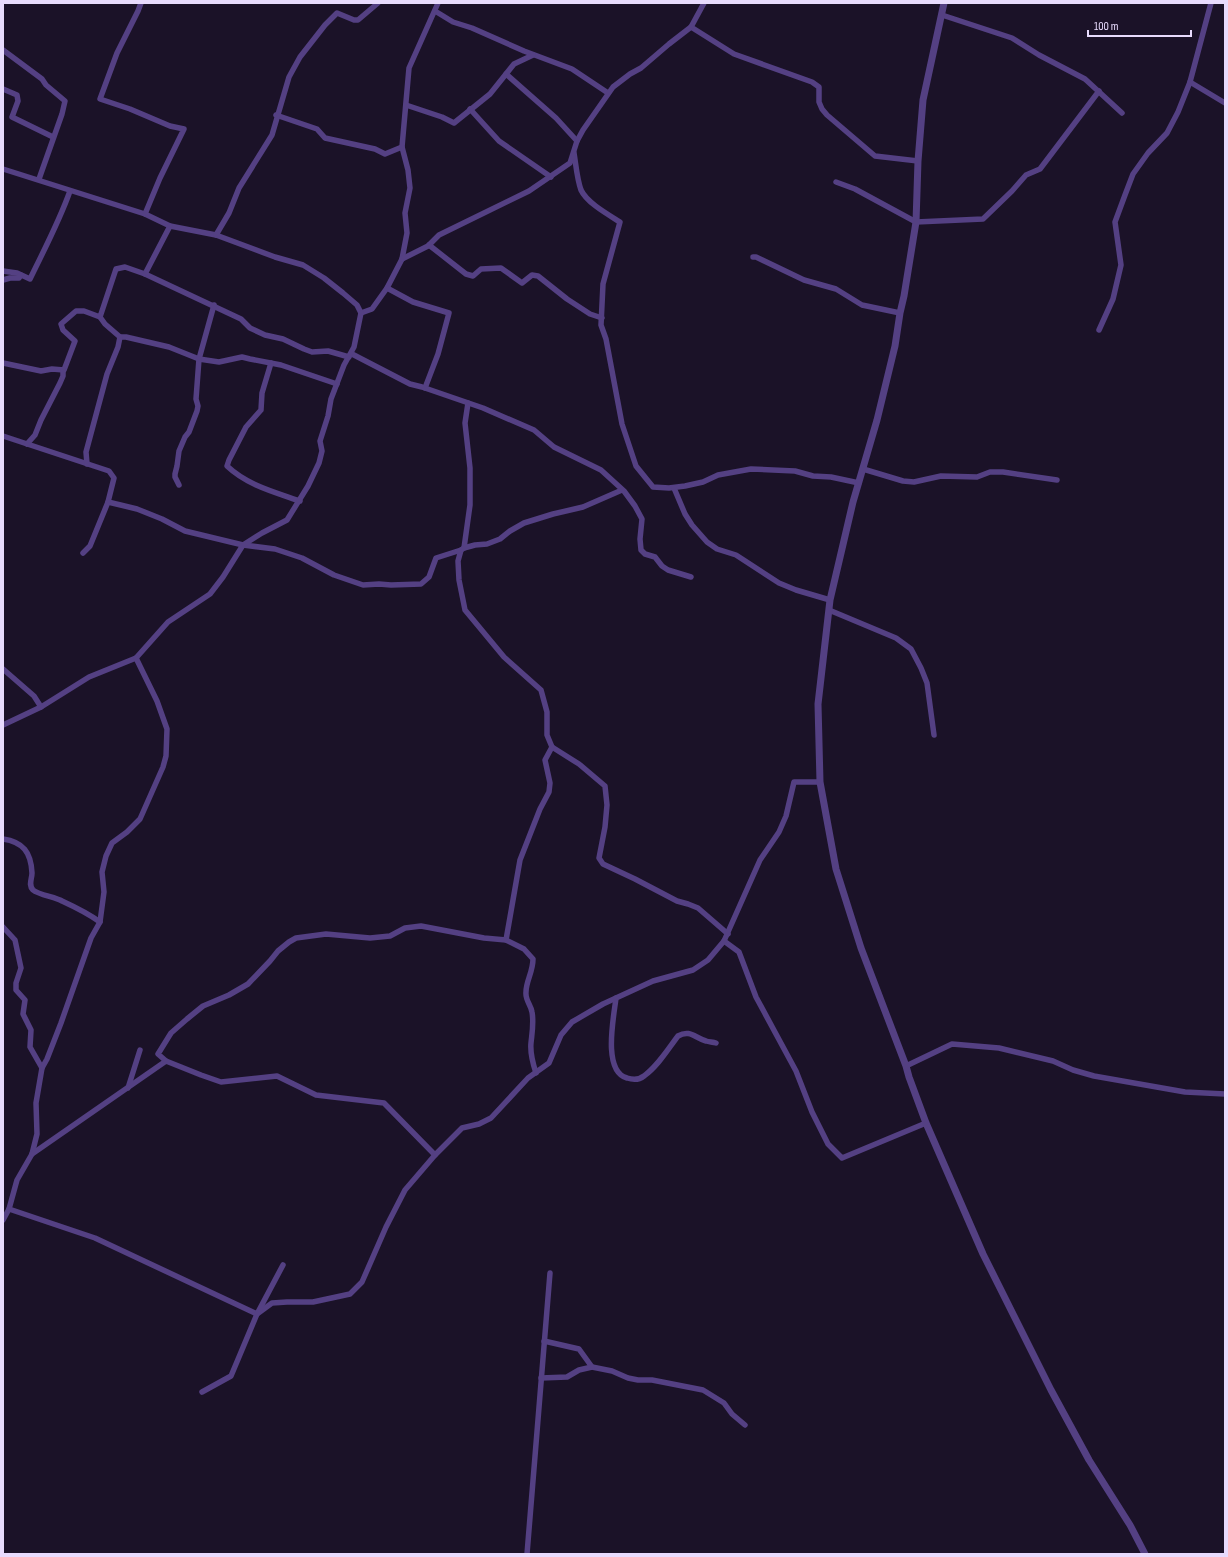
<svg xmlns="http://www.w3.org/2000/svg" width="1228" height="1557" viewBox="0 0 1228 1557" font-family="'Sofia Sans Condensed',sans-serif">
<rect width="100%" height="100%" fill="#1b1228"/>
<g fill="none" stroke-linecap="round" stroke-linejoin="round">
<g stroke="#544083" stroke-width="5.5">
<polyline points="141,3 138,11 117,53 100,99 130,109 170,126 184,129 160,178 145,214"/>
<polyline points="704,3 691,27 734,54 812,82 819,87 819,102 822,109 827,115 875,156 918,161"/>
<polyline points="435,11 453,22 472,28 524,51 572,69 608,93"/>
<polyline points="942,15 1012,38 1039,55 1085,79 1122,113"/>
<polyline points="3,50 42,79 46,85 65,101 62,114 39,179"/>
<polyline points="506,74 556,118 577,141"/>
<polyline points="1190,82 1225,103"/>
<polyline points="3,89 17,95 18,101 12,117 53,137"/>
<polyline points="406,105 442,117 454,123 490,94 514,64 533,55"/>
<polyline points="470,109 499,141 551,177"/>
<polyline points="276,115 317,129 325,138 375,149 385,154 402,147"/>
<path d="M574,153C576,165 577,179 581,190C587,203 609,215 620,222L603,284L601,325L606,339L622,424L636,466L653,487L669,488L685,486L703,482L718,475L751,469L795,471L813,476L831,477L859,483"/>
<polyline points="3,169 145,214 170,226 216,235 275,257 303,265 324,278 343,293 357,305 361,313 372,309 387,288 402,259 407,233 405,213 410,188 408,170 402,147 409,68 438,3"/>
<polyline points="836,182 855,189 916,222 983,219 1012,191 1026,175 1040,169 1099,91"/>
<polyline points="216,235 229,213 239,188 272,135 289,77 300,57 325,25 337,13 354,20 358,20 378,3"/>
<polyline points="429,245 466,274 473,276 481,269 501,268 522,283 532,275 538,276 567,299 590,314 602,318"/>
<polyline points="753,257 756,257 804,280 836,289 862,305 900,313"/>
<polyline points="402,259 428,246 439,235 529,191 570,163 577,141 583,130 613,87 630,74 641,68 669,44 691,27"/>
<path d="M3,271L17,273L30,279C44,250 59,222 70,191"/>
<polyline points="145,274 170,226"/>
<polyline points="3,280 10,278 19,278 21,275"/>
<polyline points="387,288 413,302 449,313 438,354 425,388"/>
<polyline points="1099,330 1113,299 1121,265 1115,222 1125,195 1133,174 1148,153 1167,133 1178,112 1190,82 1211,3"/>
<polyline points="120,337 126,337 169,347 199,359 219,362 242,357 250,359 281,365 337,384"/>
<polyline points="352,354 410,384 422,387 483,408 534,430 554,447 601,470 624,491 635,506 642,519 640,539 641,550 645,554 655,557 662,566 668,570 691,577"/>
<polyline points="3,363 41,371 52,369 64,370 75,341 63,330 61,324 76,311 84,311 100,317 116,269 125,267 145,274 241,319 250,328 265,335 283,339 304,349 312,352 328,351 349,357"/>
<path d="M271,363L262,393L261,410L246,427L229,460L227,466C247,485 274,492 300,501"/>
<polyline points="468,403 465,423 470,468 470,505 464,548 461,550 458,561 459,580 465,610 504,657 541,690 547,712 547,735 552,747 579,764 605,786 607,805 605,827 599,858 603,864 635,879 677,901 688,904 698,908 728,934"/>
<polyline points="3,436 109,471 114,478 108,502 137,509 162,519 185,531 243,545 275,549 302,558 334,575 363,585 379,584 391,585 421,584 429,577 436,558 461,550"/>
<polyline points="27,444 35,435 41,420 60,383 63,376 63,370"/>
<polyline points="87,464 86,452 107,374 118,347 120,337 105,324 100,317"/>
<polyline points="863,469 903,481 914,482 941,476 977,477 990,472 1003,472 1057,480"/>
<polyline points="179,485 175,477 175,474 177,466 179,451 185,437 189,432 197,411 198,406 196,399 199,359 214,305"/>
<polyline points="674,488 685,514 692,525 707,542 717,549 736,555 779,583 796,590 830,600"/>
<polyline points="464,548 475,545 487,544 500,539 510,531 524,523 553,514 583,507 622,490"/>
<polyline points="83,553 90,546 108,502"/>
<polyline points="829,610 896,638 911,649 921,668 927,683 934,735"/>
<polyline points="3,669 34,696 41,707 3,725"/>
<polyline points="41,707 89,677 136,658 168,622 210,594 223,577 243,545 262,533 287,520 308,486 319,463 322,451 320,441 328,416 331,399 344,365 354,347 361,313"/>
<path d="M3,839C23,842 31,852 32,873C32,879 28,885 33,890C39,895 55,897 62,901C75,907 89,914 100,922"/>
<polyline points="3,927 15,940 21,968 16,983 16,990 25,1000 23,1014 31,1030 30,1047 42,1068 36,1103 37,1134 32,1154 17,1180 9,1209 3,1220"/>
<polyline points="506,940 520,860 540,809 549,792 550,783 545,760 552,747"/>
<polyline points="724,941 739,952 756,997 796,1071 812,1112 828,1144 842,1158 926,1123"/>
<path d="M716,1043C713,1042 709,1042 706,1041C695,1038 690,1029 678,1036C668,1049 658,1066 644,1076C639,1080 633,1080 627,1078C602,1071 614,1016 616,998L653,981L693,970L708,960L724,941L760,860L779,832L786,816L794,782H820"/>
<path d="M166,1061L158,1054L171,1033L187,1019L203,1006L229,995L248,984L270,961L278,951L289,942L296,938L326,934L370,938L390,936L405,928L421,926L484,938L506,940L524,949L533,959C533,972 526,981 526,992C525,1000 531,1005 532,1012C534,1023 532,1033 531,1043C530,1053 533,1064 536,1073"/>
<polyline points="906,1066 952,1044 999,1048 1053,1061 1073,1070 1094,1076 1185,1092 1225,1094"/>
<polyline points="42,1068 47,1059 61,1023 91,938 100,922 104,892 102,872 106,856 112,843 127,832 140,819 163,767 166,756 167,729 157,701 136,658"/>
<polyline points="128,1088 140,1050"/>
<polyline points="32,1154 166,1061 201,1075 221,1082 277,1076 316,1095 384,1103 435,1155"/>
<polyline points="9,1209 95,1238 257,1314 272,1303 287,1302 313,1302 350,1294 362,1282 386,1227 405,1190 435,1155 462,1128 479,1124 491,1118 528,1078 549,1063 561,1035 572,1022 603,1004 616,998"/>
<polyline points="544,1341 579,1349 592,1367 612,1371 628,1378 638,1380 652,1380 703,1390 724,1403 732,1414 745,1425"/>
<polyline points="541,1378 567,1377 579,1370 592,1367"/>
<polyline points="202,1392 231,1376 257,1314 283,1265"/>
<polyline points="527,1554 550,1273"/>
</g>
<polyline stroke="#544083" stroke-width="7" points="944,3 923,100 918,161 916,222 904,296 900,313 895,346 877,420 853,502 830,600 818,704 820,782 836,869 861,948 906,1066 909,1077 926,1123 983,1254 1051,1390 1089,1460 1130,1525 1145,1554"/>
</g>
<rect width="1228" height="1557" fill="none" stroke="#e8dbfd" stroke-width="8"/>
<path d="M1088 30v6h103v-6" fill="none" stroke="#e8dbfd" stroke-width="2"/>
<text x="1094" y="30" font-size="12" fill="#e8dbfd" stroke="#1b1228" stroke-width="3" paint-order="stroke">100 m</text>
</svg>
